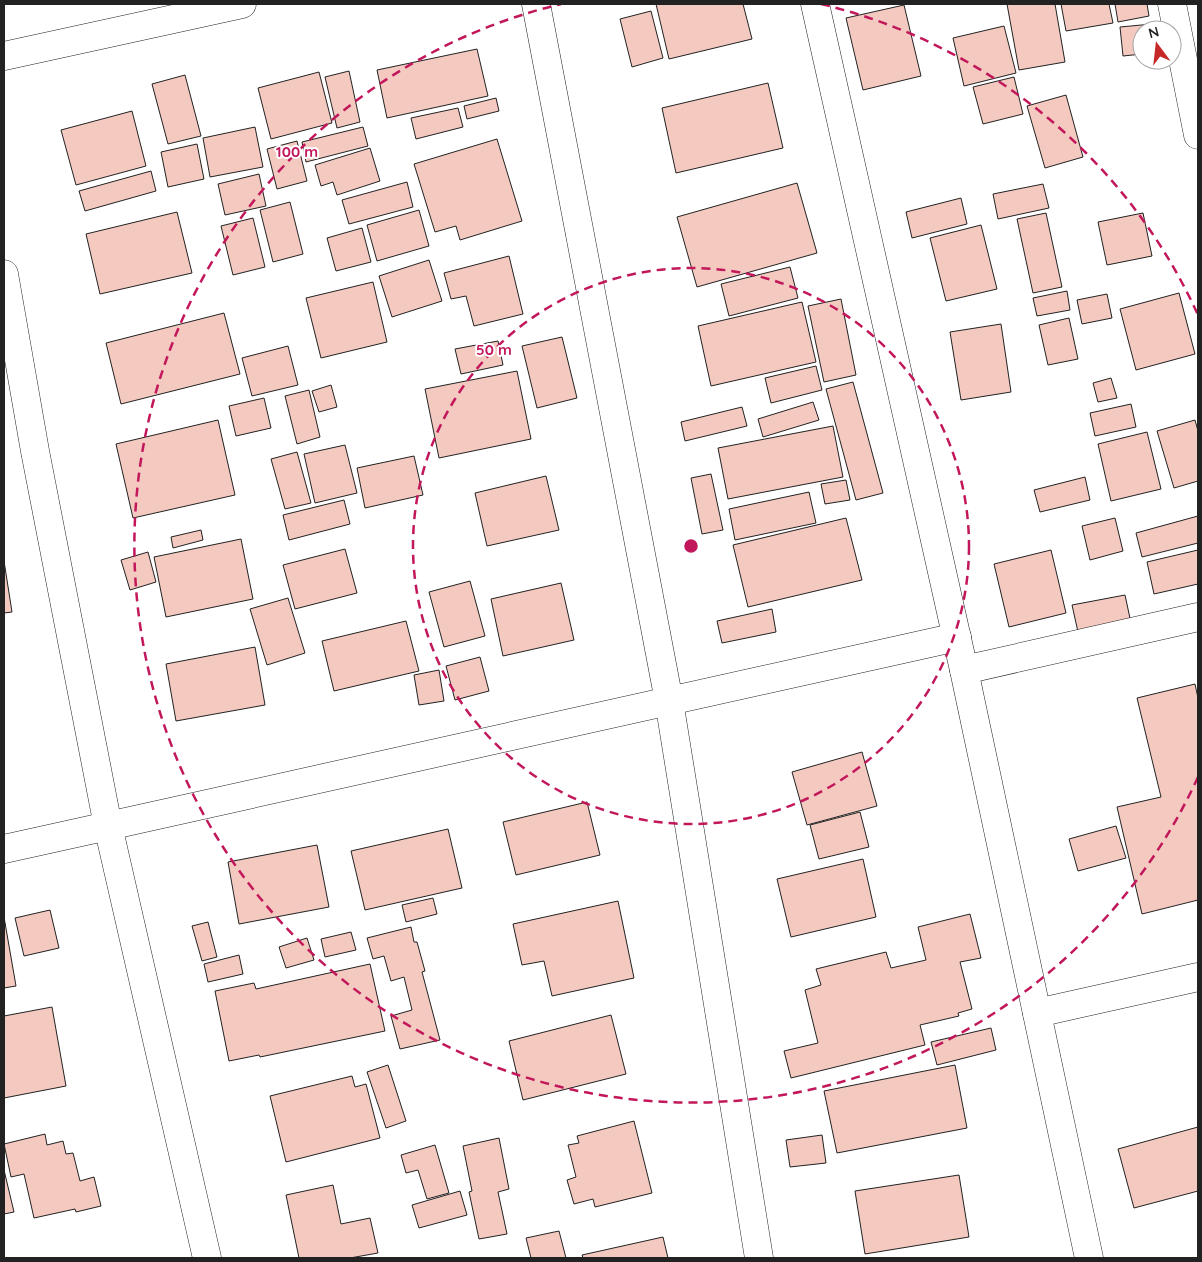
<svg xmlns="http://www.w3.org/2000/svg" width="1202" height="1262" viewBox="0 0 1202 1262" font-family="Quicksand,sans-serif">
<rect width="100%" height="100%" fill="#fff"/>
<g fill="#f3c9c0" stroke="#222">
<polygon points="656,4 743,4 752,39 669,59"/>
<polygon points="1007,4 1055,4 1065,62 1019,70"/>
<polygon points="1061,4 1109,4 1113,23 1066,31"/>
<polygon points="1115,4 1147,4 1149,16 1118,22"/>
<polygon points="904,5 921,76 863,90 846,18"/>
<polygon points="651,11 663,58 632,67 620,19"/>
<polygon points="1152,24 1153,30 1142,30 1142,54 1123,56 1120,27"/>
<polygon points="1004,26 1016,73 964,86 953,38"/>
<polygon points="477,49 488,96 387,118 377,70"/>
<polygon points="349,71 360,122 337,128 325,77"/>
<polygon points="319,72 332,123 271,139 258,88"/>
<polygon points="185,75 201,136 168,144 152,84"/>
<polygon points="1014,77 1023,114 983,124 973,87"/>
<polygon points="768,83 783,148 676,173 662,108"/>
<polygon points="1066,95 1083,157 1045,168 1027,106"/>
<polygon points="496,98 499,111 467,119 464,106"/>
<polygon points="458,108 463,127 416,139 411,118"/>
<polygon points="132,111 146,166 76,185 61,130"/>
<polygon points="255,127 263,167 210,177 203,138"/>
<polygon points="363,127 368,146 306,162 302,142"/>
<polygon points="497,139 522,221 460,240 456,226 435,232 414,164"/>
<polygon points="297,141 307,181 277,189 267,149"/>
<polygon points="197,144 204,179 168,187 161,152"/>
<polygon points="370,148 380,181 337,195 333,182 321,186 315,165"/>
<polygon points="151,171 156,191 85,211 79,191"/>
<polygon points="259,174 266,206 225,215 218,184"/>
<polygon points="407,182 413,207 349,224 342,200"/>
<polygon points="797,183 817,253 697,287 677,217"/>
<polygon points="1043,184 1049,208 998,219 993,194"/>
<polygon points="961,198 967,224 912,238 906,212"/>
<polygon points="290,202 303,254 273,262 260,210"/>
<polygon points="419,210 429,246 377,261 367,225"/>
<polygon points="177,212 192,273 100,294 86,234"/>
<polygon points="1046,213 1062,287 1033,293 1017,219"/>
<polygon points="1143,213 1152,256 1107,265 1098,222"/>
<polygon points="253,218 265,267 233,275 221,226"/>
<polygon points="981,225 997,289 946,301 930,238"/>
<polygon points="362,228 371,262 336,271 327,238"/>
<polygon points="509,256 523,314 474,326 466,296 451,299 444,273"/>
<polygon points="429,260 442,301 392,317 379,276"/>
<polygon points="790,267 798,298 729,316 721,284"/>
<polygon points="373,282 387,342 321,358 306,298"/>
<polygon points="1067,291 1070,310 1037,316 1033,298"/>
<polygon points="1179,293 1195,354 1136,370 1120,309"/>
<polygon points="1107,294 1112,318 1082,324 1077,300"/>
<polygon points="841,299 856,375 824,382 808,306"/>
<polygon points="802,302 816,362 711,386 698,326"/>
<polygon points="224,313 240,374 121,404 106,343"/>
<polygon points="1069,318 1078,359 1048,365 1039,325"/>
<polygon points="1001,324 1011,392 961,400 950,332"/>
<polygon points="562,337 577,398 537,408 522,346"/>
<polygon points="498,341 503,365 461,374 455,349"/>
<polygon points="288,346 298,385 252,396 242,358"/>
<polygon points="816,366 822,390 771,403 765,378"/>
<polygon points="517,371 531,439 439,458 425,389"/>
<polygon points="1111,378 1117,398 1098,402 1093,383"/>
<polygon points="853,382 883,493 856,500 826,389"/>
<polygon points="331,385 337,407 319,412 312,391"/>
<polygon points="309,390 320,437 297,444 285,396"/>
<polygon points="264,398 271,428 236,436 229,406"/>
<polygon points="813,402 819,420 763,437 758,419"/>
<polygon points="1131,404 1136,427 1095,436 1090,413"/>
<polygon points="742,407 747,426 685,441 681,422"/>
<polygon points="218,420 235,495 133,518 116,444"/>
<polygon points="1195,420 1198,431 1198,481 1174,488 1157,431"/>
<polygon points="833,426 843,477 728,499 718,448"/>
<polygon points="1147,432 1161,489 1111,501 1098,444"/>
<polygon points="345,445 357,493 315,503 304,454"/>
<polygon points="297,452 311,503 285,509 271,459"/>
<polygon points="414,456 423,495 365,508 357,468"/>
<polygon points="711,474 723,530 702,534 691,478"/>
<polygon points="546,476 559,530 487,546 475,493"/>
<polygon points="1085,477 1090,500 1040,512 1034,490"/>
<polygon points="846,480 850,500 825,504 821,484"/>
<polygon points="809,492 816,523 735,540 729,509"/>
<polygon points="344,500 350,524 289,540 283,515"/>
<polygon points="1198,516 1198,543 1142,557 1136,533"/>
<polygon points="846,518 862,580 748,607 733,545"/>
<polygon points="1115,518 1123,551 1090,560 1082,526"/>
<polygon points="201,530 203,540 173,548 171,537"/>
<polygon points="241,539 253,599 166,617 154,557"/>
<polygon points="345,549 357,593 295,609 283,565"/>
<polygon points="1051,550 1066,613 1009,627 994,564"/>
<polygon points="1198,550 1198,584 1154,594 1147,562"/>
<polygon points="148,552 156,582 130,590 121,560"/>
<polygon points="4,561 12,612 4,613"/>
<polygon points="470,581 485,636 444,647 429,592"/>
<polygon points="561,583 574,640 503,656 491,599"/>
<polygon points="1125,595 1131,623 1078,632 1072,605"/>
<polygon points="288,598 305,653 267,665 250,609"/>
<polygon points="772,609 776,632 722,643 717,621"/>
<polygon points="406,621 419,671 334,691 322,641"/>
<polygon points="255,647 265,705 176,721 166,664"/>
<polygon points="480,657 489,691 455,700 446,666"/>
<polygon points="439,670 444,701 419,705 414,675"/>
<polygon points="1195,684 1198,698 1198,900 1142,914 1117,807 1161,797 1137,698"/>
<polygon points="862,752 877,806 807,825 792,772"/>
<polygon points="587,802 600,855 516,875 503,822"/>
<polygon points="860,812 869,847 819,859 810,825"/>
<polygon points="1116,826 1126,858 1078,871 1069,839"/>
<polygon points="448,829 462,888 365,910 351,851"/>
<polygon points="317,845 329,907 239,924 228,862"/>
<polygon points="863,859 876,917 791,937 777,879"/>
<polygon points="433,898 437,914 406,922 402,905"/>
<polygon points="618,901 634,978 552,996 544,961 522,965 513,924"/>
<polygon points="50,910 59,948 24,956 15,918"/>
<polygon points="970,914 981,958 960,962 972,1009 958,1013 959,1016 920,1025 925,1045 791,1078 784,1051 818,1043 805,990 821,985 816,969 886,952 891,968 926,960 918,927"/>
<polygon points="4,917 16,986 4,988"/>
<polygon points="208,922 217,957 202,961 192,926"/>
<polygon points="411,927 414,942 417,942 425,971 422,972 440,1040 400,1049 391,1016 412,1010 404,977 391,981 384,956 373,959 367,938"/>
<polygon points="351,932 356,950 325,957 321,939"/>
<polygon points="307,938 314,960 286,968 279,947"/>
<polygon points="239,955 243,974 208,982 204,964"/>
<polygon points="370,964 385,1031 260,1057 259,1055 229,1061 215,991 254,983 256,989"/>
<polygon points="52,1007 66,1086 4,1098 4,1016"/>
<polygon points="611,1015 626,1074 523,1100 509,1041"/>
<polygon points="991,1028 996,1050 937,1065 931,1042"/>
<polygon points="388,1065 406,1121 386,1128 367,1072"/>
<polygon points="955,1065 967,1128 837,1153 824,1091"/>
<polygon points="352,1076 355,1087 366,1084 380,1138 286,1162 270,1096"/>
<polygon points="634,1121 652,1193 595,1207 593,1199 574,1204 567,1180 576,1177 568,1145 579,1143 577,1136"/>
<polygon points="1198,1127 1198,1191 1134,1208 1118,1149"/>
<polygon points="45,1134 47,1145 63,1141 66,1154 73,1153 80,1181 94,1177 101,1206 76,1212 75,1209 34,1218 24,1174 11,1177 4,1144"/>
<polygon points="822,1135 826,1163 790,1167 786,1140"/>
<polygon points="499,1138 509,1189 498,1192 507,1234 479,1239 469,1192 472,1191 463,1146"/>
<polygon points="435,1145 449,1193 427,1199 418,1170 406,1173 401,1155"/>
<polygon points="4,1170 14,1212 4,1214"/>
<polygon points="959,1175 969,1237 865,1254 855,1191"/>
<polygon points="333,1185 341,1224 370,1218 378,1253 350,1258 299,1258 286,1195"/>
<polygon points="460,1191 467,1215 419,1228 412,1205"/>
<polygon points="559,1231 566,1258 531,1258 526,1238"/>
<polygon points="663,1237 668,1258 583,1258 582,1255"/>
</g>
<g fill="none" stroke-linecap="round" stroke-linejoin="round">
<defs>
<g id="minor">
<polyline points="536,4 669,701 759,1258"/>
<polyline points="815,4 964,670 1089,1258"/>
<polyline points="1172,4 1198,135"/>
<polyline points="4,274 35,451 108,826 207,1258"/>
<polyline points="964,670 1198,617"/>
<polyline points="4,849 108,826 957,637"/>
<polyline points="1037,1013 1198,977"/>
</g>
<polyline id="tertiary" points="4,56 242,4"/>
</defs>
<use href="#minor" stroke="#222" stroke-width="29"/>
<use href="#tertiary" stroke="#222" stroke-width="29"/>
<use href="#minor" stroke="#fff" stroke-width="28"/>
<use href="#tertiary" stroke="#fff" stroke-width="28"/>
</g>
<g fill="none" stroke="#c2185b" stroke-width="2.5" stroke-dasharray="9 6">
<circle cx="691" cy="546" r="278"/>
<path d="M1198 777A557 557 0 1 1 561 4M821 4A557 557 0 0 1 1198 315"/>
</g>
<circle cx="691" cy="546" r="8" fill="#c2185b" stroke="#fff" stroke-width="2.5"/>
<g font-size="15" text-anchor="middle" font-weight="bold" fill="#c2185b" stroke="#fff" stroke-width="4" stroke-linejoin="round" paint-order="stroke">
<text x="297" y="157">100 m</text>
<text x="494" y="355">50 m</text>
</g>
<rect width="1202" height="1262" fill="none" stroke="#222222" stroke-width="10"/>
<g transform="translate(1157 45) rotate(345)"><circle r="24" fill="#ffffff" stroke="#a7a7a7"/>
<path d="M0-4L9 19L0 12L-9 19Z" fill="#c62828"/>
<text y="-8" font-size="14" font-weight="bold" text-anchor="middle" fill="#222222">N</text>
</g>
</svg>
